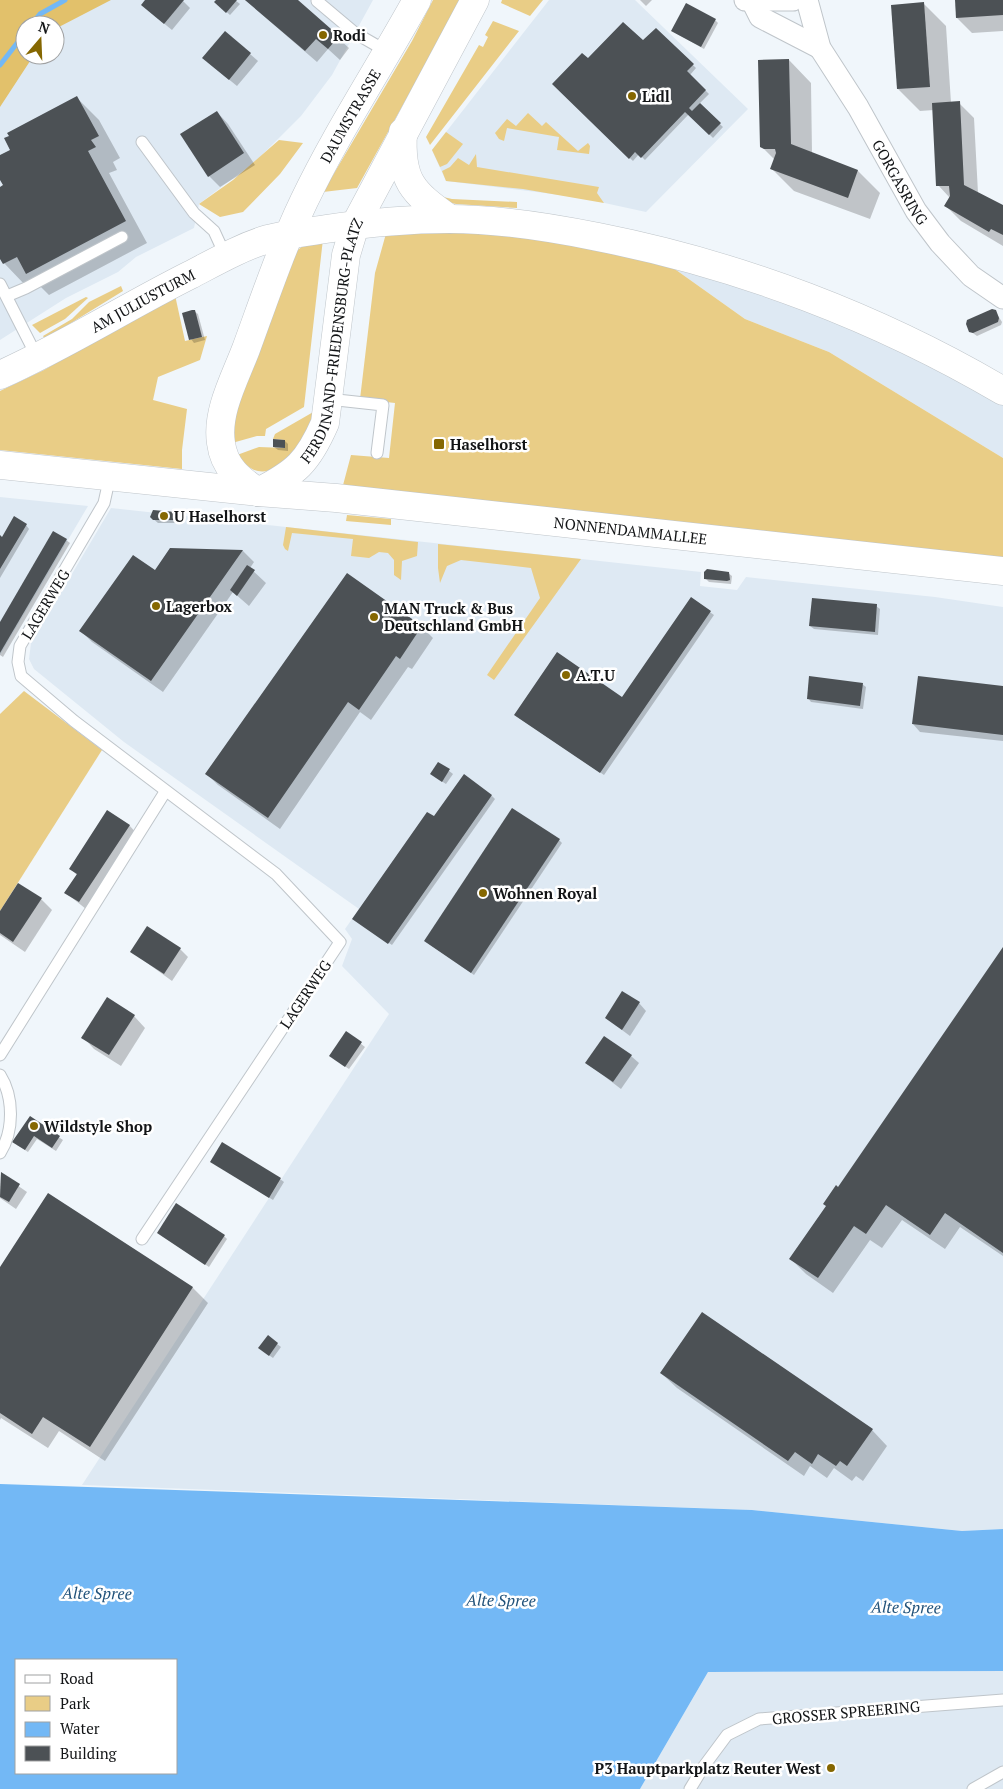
<svg xmlns="http://www.w3.org/2000/svg" width="1003" height="1789" viewBox="0 0 1003 1789" font-family="'PT Serif',serif">
<rect width="100%" height="100%" fill="#f0f6fb"/>
<g fill="#dee9f3" fill-rule="evenodd">
<path d="M0,0H373L332,75L301,116L256,161L199,204L194,228L136,257L118,272L66,298L0,340ZM25,25H55V55H25Z"/>
<polygon points="549,0 635,0 748,109 646,212 577,197 446,181 432,150"/>
<polygon points="662,260 806,306 1003,401 1003,458 829,352 745,319"/>
<polygon points="0,497 88,506 0,655"/>
<polygon points="111,508 701,572 700,586 737,590 746,577 935,597 1003,607 1003,1529 962,1531 752,1510 82,1485 389,1014 342,966 352,939 345,929 359,909 124,742 34,669 29,659 31,643"/>
<polygon points="1003,1671 1003,1789 640,1789 708,1672"/>
</g>
<g fill="#e9cd86">
<polygon points="433,0 461,0 357,188 323,192 412,41"/>
<polygon points="502,0 543,0 530,16 501,3"/>
<polygon points="493,21 519,31 430,145 426,137 479,45 483,47 488,37 485,35"/>
<polygon points="528,113 542,126 546,122 578,151 588,143 590,146 589,154 557,150 559,137 507,128 504,141 499,139 495,133 507,119 516,126"/>
<polygon points="446,132 463,144 447,164 440,167 432,150"/>
<polygon points="279,140 303,143 280,174 243,212 220,217 199,204 233,180"/>
<polygon points="476,154 477,167 599,187 597,193 604,203 523,189 446,181 442,171 450,167 458,158 469,165"/>
<polygon points="439,196 452,199 517,202 517,208 456,204 447,202"/>
<polygon points="387,230 537,235 662,260 745,319 829,352 1003,458 1003,563 342,489 351,455 389,458 395,403 360,399 375,273"/>
<polygon points="323,239 304,407 266,429 265,436 257,436 232,443 230,425 294,253 309,241"/>
<polygon points="121,286 123,291 45,339 43,336 72,319 89,302"/>
<polygon points="175,295 185,341 207,336 200,360 158,377 153,400 187,409 182,450 182,469 0,450 0,391 44,370"/>
<polygon points="86,297 88,298 65,319 40,333 32,325"/>
<path d="M315,411C312,420 310,429 307,438C304,444 296,450 291,454C272,474 256,480 237,455L259,447L285,448V440L273,439L275,434Z"/>
<polygon points="347,515 391,519 391,525 346,521"/>
<polygon points="286,527 418,542 417,556 402,561 401,580 394,575 394,560 388,553 379,552 369,558 351,556 353,539 292,533 288,551 285,549 283,545"/>
<polygon points="438,544 581,559 494,680 487,675 540,598 531,568 461,560 447,566 440,583 438,568"/>
<polygon points="24,691 102,750 0,911 0,714"/>
</g>
<polygon fill="#e2c16b" points="0,0 111,0 55,29 55,25 25,25 25,55 34,55 0,107"/>
<path fill="#73b8f5" fill-rule="evenodd" d="M0,1484L752,1510L962,1531L1003,1529V1671L708,1672L640,1789H0ZM16,1660H176V1773H16Z"/>
<g fill="#0003">
<polygon points="147,0 182,0 190,8 172,30 150,12"/>
<polygon points="217,0 235,0 240,4 230,15 215,2"/>
<polygon points="245,0 296,0 349,48 340,60 328,49 317,62"/>
<polygon points="640,0 652,0 646,6"/>
<polygon points="956,0 1003,0 1003,31 972,33 957,18"/>
<polygon points="924,4 946,26 951,103 959,103 974,118 978,193 1003,206 1003,246 961,221 946,206 950,198 938,185 934,110 920,111 898,89"/>
<polygon points="715,20 718,23 704,49 672,31"/>
<polygon points="656,30 696,68 690,75 709,94 699,104 723,127 713,138 689,114 645,160 639,154 633,161 553,84 588,60 643,42"/>
<polygon points="225,32 258,61 237,86 211,65"/>
<polygon points="789,60 811,83 812,153 858,171 880,193 870,219 794,191 772,169 775,160 761,146"/>
<polygon points="77,98 99,120 120,158 113,162 117,170 109,173 147,243 49,295 35,281 26,286 4,263 0,256 0,188 4,186 0,177 0,156 12,150"/>
<polygon points="217,112 228,124 255,165 220,187 209,176"/>
<polygon points="194,311 198,314 205,340 194,343 191,339"/>
<polygon points="995,311 1002,322 1001,325 977,336 970,331"/>
<polygon points="285,441 288,444 288,451 278,450 274,447"/>
<polygon points="175,513 179,517 180,523 158,523 151,517"/>
<polygon points="26,525 29,529 0,578 0,537 3,538"/>
<polygon points="66,540 70,543 3,657 0,655 0,624"/>
<polygon points="171,550 243,551 254,562 250,568 266,583 249,606 233,592 163,692 92,642 81,631 155,572"/>
<polygon points="728,573 732,576 731,584 709,582 705,578"/>
<polygon points="347,574 422,627 433,638 412,669 408,667 371,720 360,712 280,829 218,785 207,774"/>
<polygon points="691,599 714,615 604,775 519,718 623,699"/>
<polygon points="876,606 880,609 878,635 814,629 810,626"/>
<polygon points="862,684 866,687 863,709 811,702 808,698"/>
<polygon points="1003,687 1003,741 920,732 913,724"/>
<polygon points="439,763 453,774 446,784 435,777"/>
<polygon points="492,796 495,799 392,945 355,920 434,818"/>
<polygon points="129,825 140,837 91,913 66,893 77,875 71,869"/>
<polygon points="559,840 562,843 474,975 425,941"/>
<polygon points="41,899 52,910 25,952 0,935 0,913"/>
<polygon points="180,949 188,957 172,981 132,952"/>
<polygon points="1003,949 1003,1256 960,1227 945,1249 902,1220 882,1248 870,1240 833,1293 806,1274 791,1259"/>
<polygon points="639,1003 646,1011 630,1036 606,1018"/>
<polygon points="134,1016 145,1028 121,1066 94,1049 83,1037"/>
<polygon points="347,1033 365,1047 349,1069 334,1059"/>
<polygon points="631,1056 639,1063 621,1089 587,1063"/>
<polygon points="30,1118 63,1140 56,1151 37,1139 28,1152 17,1145"/>
<polygon points="212,1162 280,1179 284,1182 273,1200"/>
<polygon points="1,1174 27,1192 16,1209 0,1198"/>
<polygon points="48,1195 193,1288 208,1303 105,1461 59,1431 48,1448 1,1418 0,1420 0,1269"/>
<polygon points="162,1236 224,1236 227,1239 209,1267"/>
<polygon points="268,1337 281,1347 273,1358 263,1351"/>
<polygon points="661,1373 872,1430 887,1446 863,1481 856,1476 852,1481 834,1468 827,1478 810,1466 804,1476 677,1388"/>
</g>
<g fill="none" stroke-linecap="round" stroke-linejoin="round">
<g stroke="#73b8f5" stroke-width="5">
<polyline points="31,25 40,14 65,0"/>
<polyline points="0,65 25,33"/>
</g>
</g>
<g fill="#4c5155">
<polygon points="145,0 184,0 164,24 141,5"/>
<polygon points="216,0 237,0 226,13 214,2"/>
<polygon points="245,0 298,0 339,36 328,49 316,39 305,51"/>
<polygon points="955,0 1003,0 1003,15 956,18"/>
<polygon points="924,2 930,87 897,89 891,5"/>
<polygon points="686,3 716,19 701,47 671,31"/>
<polygon points="623,22 643,40 656,28 694,64 687,71 706,90 689,108 692,111 700,103 721,123 709,135 685,112 641,158 635,152 629,159 552,84 582,53 588,58"/>
<polygon points="225,31 251,53 229,80 202,58"/>
<polygon points="789,59 791,144 858,170 848,198 770,169 776,153 775,149 764,149 760,147 758,60"/>
<polygon points="77,96 99,136 91,140 96,147 88,151 126,221 26,274 17,257 3,264 0,259 0,187 3,185 0,180 0,155 10,150 4,138 9,136 7,133"/>
<polygon points="960,101 964,185 1003,205 1003,235 991,229 989,232 944,206 950,196 949,186 936,186 932,103"/>
<polygon points="217,111 244,153 208,177 180,134"/>
<polygon points="992,309 996,310 999,318 998,322 973,333 969,332 966,324 967,320"/>
<polygon points="192,310 195,310 202,337 189,340 182,313"/>
<polygon points="273,439 285,440 285,448 273,447"/>
<polygon points="153,510 176,512 177,520 153,520 150,517"/>
<polygon points="14,516 27,524 0,569 0,535 2,537"/>
<polygon points="53,531 67,539 0,653 0,622"/>
<polygon points="170,548 243,550 151,681 79,631 133,555 155,570"/>
<polygon points="247,565 255,570 237,596 230,590"/>
<polygon points="707,569 729,572 730,580 727,581 704,579 704,572"/>
<polygon points="347,573 422,626 400,659 396,656 359,710 348,702 268,818 205,774"/>
<polygon points="691,597 711,611 600,773 514,715 557,652 622,697"/>
<polygon points="812,598 877,604 875,632 809,626"/>
<polygon points="809,676 863,683 860,706 807,699"/>
<polygon points="918,676 1003,686 1003,735 912,724"/>
<polygon points="438,762 450,769 442,782 430,774"/>
<polygon points="464,774 492,795 388,944 352,919 427,812 434,816"/>
<polygon points="512,808 560,839 471,973 424,941"/>
<polygon points="107,810 130,825 79,902 64,893 77,874 69,869"/>
<polygon points="18,883 42,898 13,942 0,933 0,911"/>
<polygon points="147,926 181,948 164,974 130,952"/>
<polygon points="1003,947 1003,1253 945,1213 930,1235 886,1205 866,1234 854,1226 818,1278 789,1259 826,1206 823,1204 836,1185 838,1187"/>
<polygon points="622,991 640,1002 622,1030 605,1018"/>
<polygon points="107,997 135,1015 109,1055 81,1038"/>
<polygon points="346,1031 362,1042 345,1067 329,1056"/>
<polygon points="604,1036 632,1055 613,1082 585,1063"/>
<polygon points="30,1116 60,1136 52,1148 34,1136 25,1150 12,1142"/>
<polygon points="222,1142 281,1178 269,1198 210,1162"/>
<polygon points="1,1172 20,1184 9,1202 0,1197"/>
<polygon points="48,1193 193,1287 90,1447 43,1417 32,1434 0,1413 0,1267"/>
<polygon points="176,1203 225,1235 205,1265 157,1233"/>
<polygon points="702,1312 873,1429 847,1466 840,1461 836,1466 818,1454 812,1464 795,1452 788,1461 660,1373"/>
<polygon points="268,1335 278,1343 269,1356 258,1348"/>
</g>
<g fill="none" stroke-linecap="round" stroke-linejoin="round">
<defs>
<g id="service">
<polyline points="317,1 355,33 388,52"/>
<polyline points="142,142 194,213 214,231 226,257"/>
<polyline points="0,284 37,357"/>
<polyline points="7,296 26,288 122,237"/>
<polyline points="328,399 383,405 377,453"/>
<polyline points="110,476 104,503 20,646 18,662 21,676 74,721 276,874 340,942 142,1239"/>
<polyline points="0,1055 165,792"/>
<path d="M0,1075C14,1097 14,1131 0,1153"/>
<polyline points="690,1789 704,1766 727,1735 759,1719 1003,1700"/>
<polyline points="973,1789 1003,1772"/>
</g>
<g id="minor">
<polyline points="745,0 793,0"/>
<path id="s1" d="M807,0L820,48L858,107L916,211L940,243L971,276L1003,298"/>
<polyline points="752,1 760,17 820,48"/>
</g>
<g id="secondary">
<path d="M403,132C400,181 412,192 450,219"/>
<path id="s2" d="M0,375C65,346 126,307 190,275C215,262 241,247 268,239C286,234 307,232 326,229C367,223 408,219 449,219C499,219 549,227 598,237C740,265 879,318 1003,391"/>
<path id="s3" d="M0,465L258,492L336,498L1003,571"/>
<path id="s4" d="M258,492C296,473 308,462 325,423L346,255L355,225L475,0"/>
<path id="s5" d="M258,492C239,479 224,467 221,443C216,412 235,378 246,349C264,300 281,249 304,201C337,132 380,67 417,0"/>
</g>
</defs>
<use href="#service" stroke="#bfc5ca" stroke-width="13"/>
<use href="#minor" stroke="#bfc5ca" stroke-width="23"/>
<use href="#secondary" stroke="#bfc5ca" stroke-width="29"/>
<use href="#service" stroke="#fff" stroke-width="11"/>
<use href="#minor" stroke="#fff" stroke-width="21"/>
<use href="#secondary" stroke="#fff" stroke-width="28"/>
</g>
<g fill="#856701" stroke="#fff" stroke-width="2">
<circle cx="323" cy="35" r="5"/>
<circle cx="632" cy="96" r="5"/>
<rect x="433" y="438" width="12" height="12" rx="2.5"/>
<circle cx="164" cy="516" r="5"/>
<circle cx="156" cy="606" r="5"/>
<circle cx="374" cy="617" r="5"/>
<circle cx="566" cy="675" r="5"/>
<circle cx="483" cy="893" r="5"/>
<circle cx="34" cy="1126" r="5"/>
<circle cx="831" cy="1768" r="5"/>
</g>
<g text-anchor="middle" dominant-baseline="central" stroke-width="5" stroke-linejoin="round" paint-order="stroke">
<g font-size="15" font-weight="bold" fill="#121416" stroke="#fff" text-anchor="start">
<text x="333" y="35">Rodi</text>
<text x="642" y="96">Lidl</text>
<text x="450" y="444">Haselhorst</text>
<text x="174" y="516">U Haselhorst</text>
<text x="166" y="606">Lagerbox</text>
<text x="384" y="608">MAN Truck &amp; Bus<tspan x="384" dy="17">Deutschland GmbH</tspan></text>
<text x="576" y="675">A.T.U</text>
<text x="493" y="893">Wohnen Royal</text>
<text x="44" y="1126">Wildstyle Shop</text>
<text x="821" y="1768" text-anchor="end">P3 Hauptparkplatz Reuter West</text>
</g>
<g font-size="15" fill="#121416" stroke="#fff">
<text stroke="none"><textPath href="#s5" startOffset="418">DAUMSTRASSE</textPath></text>
<text stroke="none"><textPath href="#s1" startOffset="206">GORGASRING</textPath></text>
<text stroke="none"><textPath href="#s2" startOffset="161">AM JULIUSTURM</textPath></text>
<text stroke="none"><textPath href="#s4" startOffset="181">FERDINAND-FRIEDENSBURG-PLATZ</textPath></text>
<text stroke="none"><textPath href="#s3" startOffset="634">NONNENDAMMALLEE</textPath></text>
<text transform="translate(45 604) rotate(-59)">LAGERWEG</text>
<text transform="translate(305 994) rotate(-56)">LAGERWEG</text>
<text transform="translate(846 1712) rotate(-5)">GROSSER SPREERING</text>
</g>
<g font-size="16" font-style="italic" fill="#22537b" stroke="#fff">
<text transform="translate(97 1593) rotate(1)">Alte Spree</text>
<text transform="translate(501 1600) rotate(1)">Alte Spree</text>
<text transform="translate(906 1607) rotate(1)">Alte Spree</text>
</g>
</g>
<rect x="15" y="1659" width="162" height="115" fill="#ffffff" stroke="#a0a1a2"/>
<rect x="25" y="1675" width="25" height="8" fill="#ffffff" stroke="#a0a1a2"/>
<text x="60" y="1684" font-size="15" fill="#121416">Road</text>
<rect x="25" y="1696" width="25" height="15" fill="#e9cd86" stroke="#a0a1a2"/>
<text x="60" y="1709" font-size="15" fill="#121416">Park</text>
<rect x="25" y="1722" width="25" height="15" fill="#73b8f5" stroke="#a0a1a2"/>
<text x="60" y="1734" font-size="15" fill="#121416">Water</text>
<rect x="25" y="1746" width="25" height="15" fill="#4c5155" stroke="#a0a1a2"/>
<text x="60" y="1759" font-size="15" fill="#121416">Building</text>
<g transform="translate(40 40) rotate(19)"><circle r="24" fill="#ffffff" stroke="#a0a1a2"/>
<path d="M0-4L9 19L0 12L-9 19Z" fill="#856701"/>
<text y="-8" font-size="14" font-weight="bold" text-anchor="middle" fill="#121416">N</text>
</g>
</svg>
